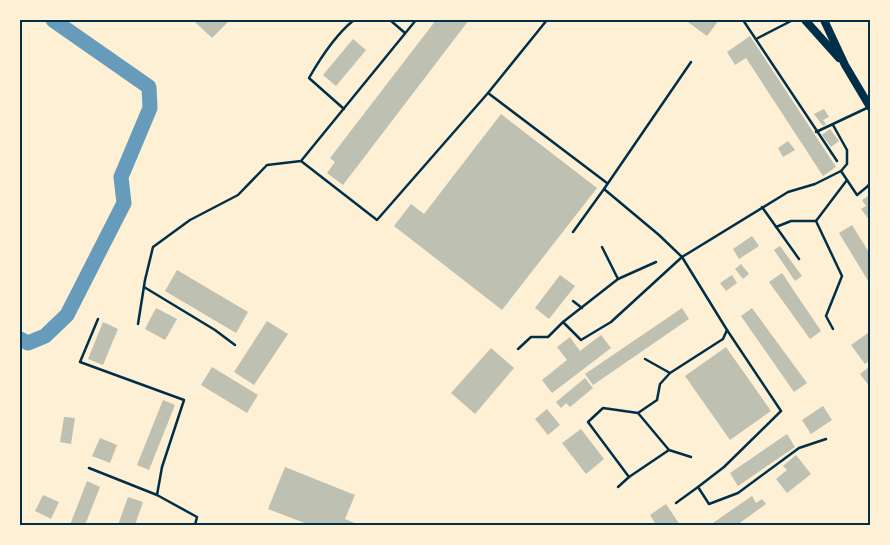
<svg xmlns="http://www.w3.org/2000/svg" width="890" height="545" viewBox="0 0 890 545" font-family="'Noto Sans',sans-serif">
<rect width="100%" height="100%" fill="#fdf0d5"/>
<g fill="none" stroke-linecap="round" stroke-linejoin="round">
<polyline stroke="#669bbc" stroke-width="15" points="20,339 28,343 45,336 67,315 124,203 121,177 150,108 149,87 53,20"/>
</g>
<g fill="#bec0b2">
<polygon points="197,20 230,20 212,38 195,22"/>
<polygon points="436,20 469,20 343,185 327,173 335,162 330,158"/>
<polygon points="685,20 719,20 707,36"/>
<polygon points="750,36 836,167 823,176 746,58 735,65 727,52"/>
<polygon points="353,39 366,50 336,86 323,75"/>
<polygon points="824,109 829,117 823,120 826,124 823,126 814,114"/>
<polygon points="501,114 597,188 502,310 394,226 411,204 424,214"/>
<polygon points="830,129 839,141 831,147 822,135"/>
<polygon points="788,141 795,150 783,157 778,148"/>
<polygon points="870,195 870,221 861,209 866,206 862,200"/>
<polygon points="852,225 870,254 870,284 839,233"/>
<polygon points="752,236 759,246 739,259 733,249"/>
<polygon points="780,246 802,276 795,281 774,250"/>
<polygon points="741,264 749,274 743,279 735,269"/>
<polygon points="177,270 248,312 236,333 165,291"/>
<polygon points="782,273 821,331 810,339 769,282"/>
<polygon points="560,275 575,286 549,319 535,308"/>
<polygon points="732,275 737,283 726,291 720,283"/>
<polygon points="156,308 177,319 165,340 145,329"/>
<polygon points="682,308 689,319 593,385 585,374"/>
<polygon points="752,308 807,383 794,392 741,316"/>
<polygon points="267,321 288,334 254,385 234,372"/>
<polygon points="103,322 118,329 103,365 88,359"/>
<polygon points="868,333 870,336 870,360 865,364 851,345"/>
<polygon points="601,335 611,348 552,393 542,380 567,360 557,347 570,337 580,351"/>
<polygon points="726,347 771,411 730,440 685,376"/>
<polygon points="491,348 514,368 475,414 451,393"/>
<polygon points="870,366 870,387 860,374"/>
<polygon points="212,367 258,395 247,413 201,385"/>
<polygon points="585,378 593,388 570,407 566,403 561,408 556,402"/>
<polygon points="163,400 175,405 149,470 137,465"/>
<polygon points="823,406 832,420 811,434 802,420"/>
<polygon points="547,409 560,425 548,435 535,419"/>
<polygon points="64,417 75,418 71,444 60,442"/>
<polygon points="581,429 604,459 586,474 562,443"/>
<polygon points="787,434 795,447 738,486 730,473"/>
<polygon points="100,438 117,445 110,463 92,456"/>
<polygon points="796,455 811,474 787,493 776,479 787,470 783,466"/>
<polygon points="285,467 355,495 345,519 360,525 310,525 268,509"/>
<polygon points="87,481 100,487 85,525 70,525"/>
<polygon points="43,495 59,502 51,519 35,511"/>
<polygon points="752,496 756,503 762,499 766,504 737,525 710,525"/>
<polygon points="128,497 143,502 135,525 118,525"/>
<polygon points="666,504 680,525 656,525 650,515"/>
</g>
<g fill="none" stroke-linecap="round" stroke-linejoin="round">
<g stroke="#003049" stroke-width="2.5">
<polyline points="390,20 405,33"/>
<polyline points="743,20 837,161"/>
<polyline points="756,39 793,20"/>
<polyline points="488,93 607,183"/>
<path d="M344,109L309,78C321,57 335,35 354,20"/>
<polyline points="816,132 869,107"/>
<polyline points="301,161 377,220 488,93 547,20"/>
<polyline points="841,171 857,195 868,186"/>
<polyline points="604,189 691,62"/>
<polyline points="762,207 799,259"/>
<polyline points="816,221 842,276 826,316 833,329"/>
<polyline points="776,227 791,221 816,221 847,180"/>
<polyline points="573,232 604,189 659,235 682,257 611,322 581,340 563,322 618,279 656,262"/>
<polyline points="602,247 618,279"/>
<polyline points="144,287 215,330 235,345"/>
<polyline points="573,301 582,308"/>
<polyline points="98,319 80,362 184,400 162,467 157,495"/>
<polyline points="138,324 145,280 153,247 190,220 238,195 267,165 301,161 416,20"/>
<polyline points="727,330 781,411 724,467 698,487 709,504 738,493 799,448 826,439"/>
<polyline points="518,349 531,337 548,337 563,322"/>
<polyline points="645,359 670,373 723,339 727,330 682,257 788,192 815,184 841,171 847,164 847,150 833,125"/>
<polyline points="638,413 669,450"/>
<polyline points="89,468 157,495 197,517 195,525"/>
<polyline points="629,477 588,422 603,408 638,413 657,400 660,384 670,373"/>
<polyline points="618,487 629,477 669,450 691,457"/>
<polyline points="676,503 698,487"/>
</g>
<polyline stroke="#003049" stroke-width="4.5" points="869,186 870,187"/>
<g stroke="#003049" stroke-width="8">
<polyline points="805,20 839,58"/>
<polyline points="824,20 845,65 870,107"/>
</g>
</g>
<rect width="890" height="545" fill="none" stroke="#fdf0d5" stroke-width="42"/>
<rect x="21" y="21" width="848" height="503" fill="none" stroke="#003049" stroke-width="2"/>
</svg>
